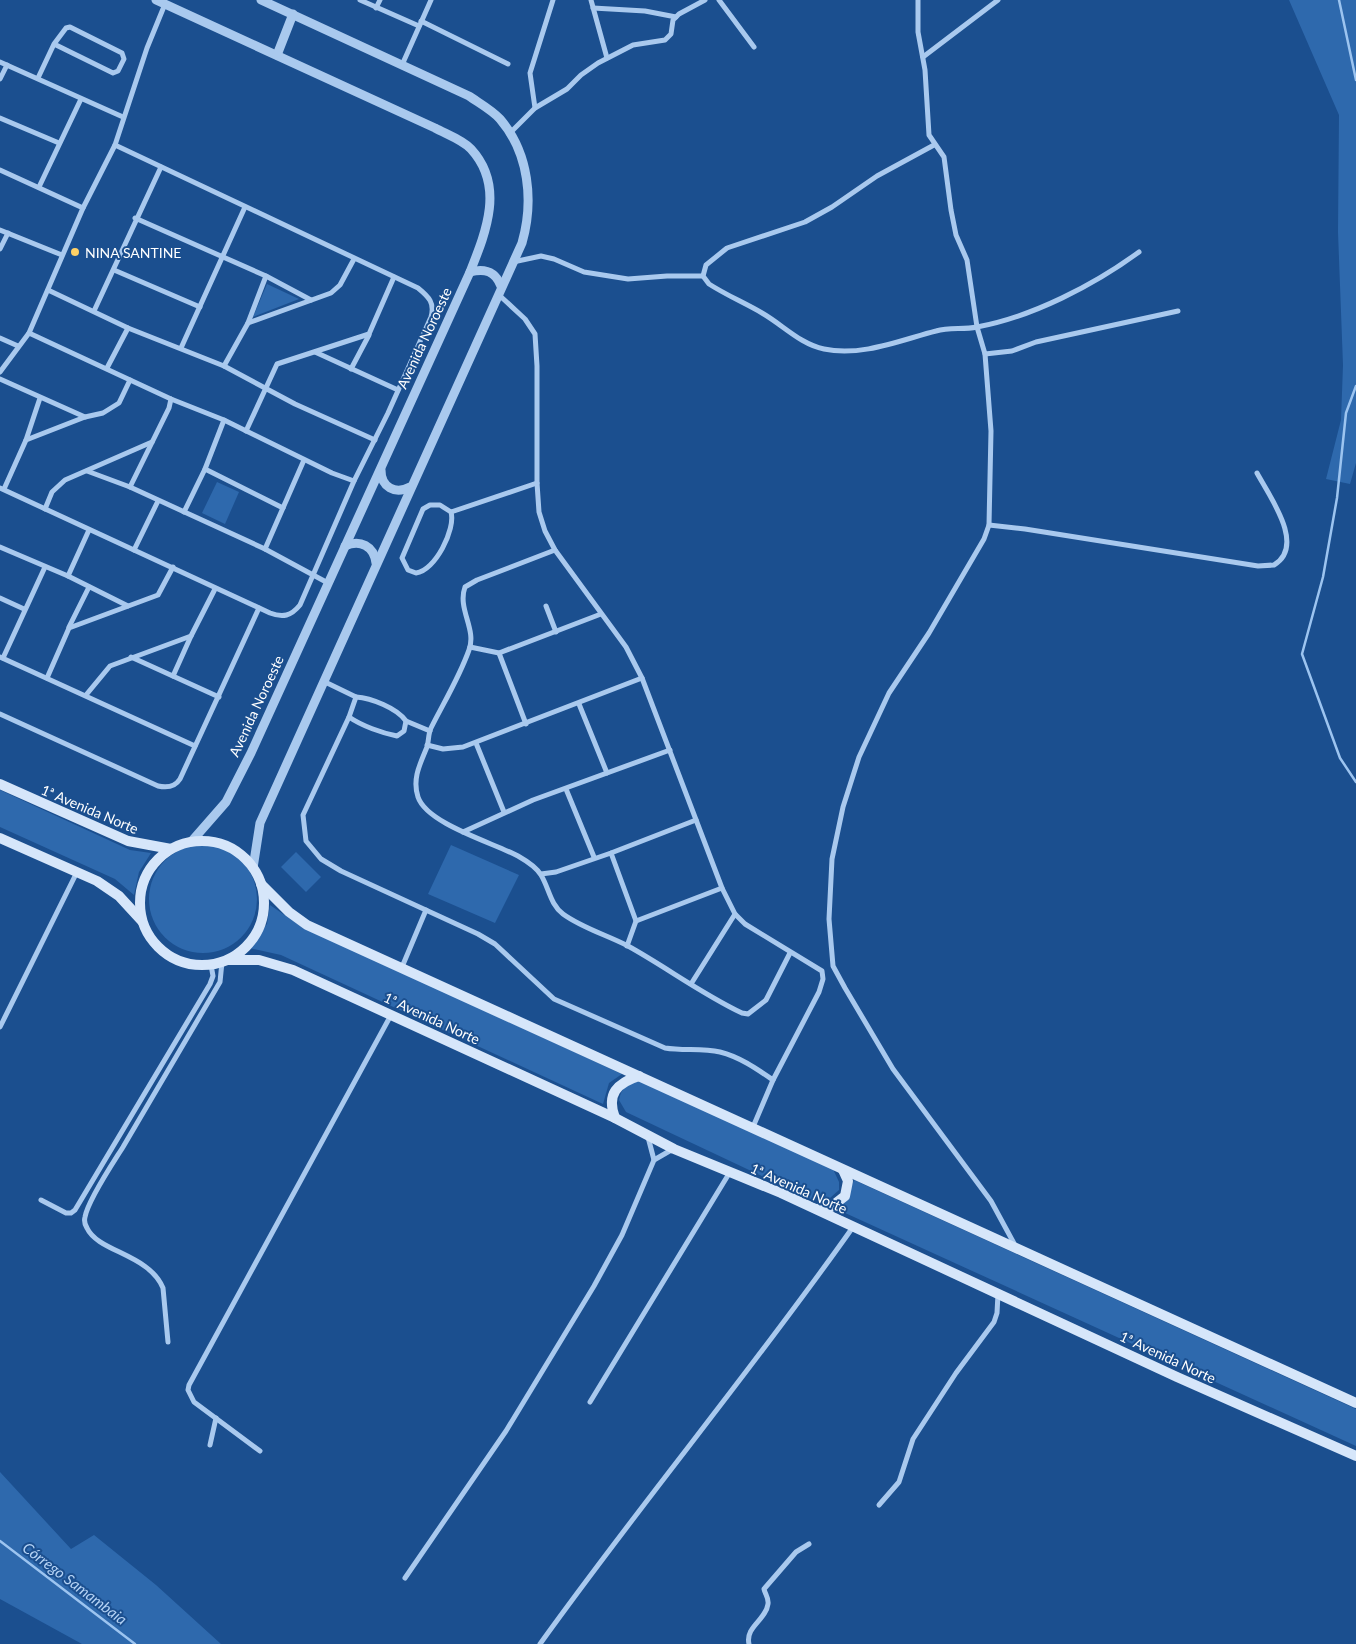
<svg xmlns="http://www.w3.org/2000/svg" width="1356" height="1644" viewBox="0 0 1356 1644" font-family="Lato,sans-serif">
<rect width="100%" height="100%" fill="#1b4f8f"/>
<g fill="#2e69ad">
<polygon points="1289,0 1356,0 1356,463 1350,484 1326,479 1341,420 1343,365 1338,232 1339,115"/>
<polygon points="267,284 299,299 253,317"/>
<polygon points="217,482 239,492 225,524 202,513"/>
<polygon points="0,790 130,850 151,853 139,872 134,895 115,879 0,827"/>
<circle cx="203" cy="899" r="54"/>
<polygon points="451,845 519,875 495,923 428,894"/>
<polygon points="296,852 321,877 306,892 281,867"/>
<polygon points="270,905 299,925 622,1074 609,1083 603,1104 281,955 249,948 267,924"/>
<path d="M641,1081L833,1169L839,1182V1190L830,1198L813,1200L626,1112L619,1100C622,1086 627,1083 641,1081Z"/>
<polygon points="854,1180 1356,1409 1356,1446 832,1207 849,1193"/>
<polygon points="0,1472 71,1549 94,1535 156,1585 221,1644 82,1644 0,1599"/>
</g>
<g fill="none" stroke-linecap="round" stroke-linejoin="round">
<g stroke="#9cc4f0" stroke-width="2.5">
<polyline points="1339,0 1356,80"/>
<polyline points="1356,386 1346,413 1337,498 1323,577 1302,654 1340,758 1356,782"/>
<polyline points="0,1541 135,1644"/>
</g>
<g stroke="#a9c9ee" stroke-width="5">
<polyline points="360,0 419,26"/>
<polyline points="591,0 607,58"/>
<polyline points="719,0 754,47"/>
<polyline points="918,0 918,32 925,70 929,135 944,157 951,210 956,235 967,260 977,327 985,354 991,431 989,525 984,539 929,633 889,693 859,757 843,807 832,859 829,919 833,966 845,988 893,1069 991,1201 1016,1247"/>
<polyline points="376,8 380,0"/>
<polyline points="593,8 645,11 676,17"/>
<polyline points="421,21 508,64"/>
<polyline points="923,57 998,0"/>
<polyline points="0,62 123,117"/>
<polyline points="402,65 431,0"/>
<polyline points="38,78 54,44 66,28 70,27 122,53 124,59 118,71 113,73 54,44"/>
<polyline points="0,79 7,65"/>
<polyline points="535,108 530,73 553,0"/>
<polyline points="0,118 59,143"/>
<polyline points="509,134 535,108 567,89 581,75 598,63 633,45 665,40 671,34 673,20 679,14 705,0"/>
<path d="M934,145L877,176L832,207L805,222L727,248L706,265L703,276L709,284C726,295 745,303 762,313C783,325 800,344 824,349C861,357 901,340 936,331C950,327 963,330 977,327C1032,317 1094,285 1139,252"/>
<polyline points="0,170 83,208"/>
<polyline points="39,187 81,99"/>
<polyline points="135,218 266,276 311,300"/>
<polyline points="0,230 62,255"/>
<polyline points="0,249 8,233"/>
<polyline points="513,262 541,256 554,259 584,272 628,279 667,276 703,276"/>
<polyline points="114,270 200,307"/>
<polyline points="48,290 128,328 224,366 295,404 375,440"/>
<polyline points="498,294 525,319 535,334 537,366 537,483 539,512 545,531 555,550 626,647 642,678 722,888 735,914 745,924 822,971 823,979 819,992 773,1080 753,1127"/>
<polyline points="94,311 161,167"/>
<polyline points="248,323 266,276"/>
<polyline points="29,333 171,399 224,420 332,473 354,481"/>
<polyline points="0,338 18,346"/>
<polyline points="181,348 245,207"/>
<polyline points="315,352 398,390"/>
<polyline points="985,354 1012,351 1036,342 1178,311"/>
<polyline points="224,366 248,323 331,293 340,285 354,259"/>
<polyline points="107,368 128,328"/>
<polyline points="351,369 369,335"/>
<polyline points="0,372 29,333 83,208 115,145 147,48 165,4"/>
<polyline points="0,379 85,417"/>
<polyline points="246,431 277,364 369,334 394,277"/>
<polyline points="26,440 40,398"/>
<polyline points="205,469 283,508"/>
<polyline points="87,471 130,487 265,549 328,583"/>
<polyline points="130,487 169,408 171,399"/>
<path d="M0,488L270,613C283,618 291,616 300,605L354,481L388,413L431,317C435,303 429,297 418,288L115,145"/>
<polyline points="4,489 26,440 85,417 103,413 119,403 130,380"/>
<path d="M430,505H440L451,512C456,529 435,571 416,573L408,570L402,558L423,509Z"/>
<polyline points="45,509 52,492 65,480 152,442"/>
<polyline points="184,512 205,469 224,420"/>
<polyline points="451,512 537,483"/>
<path d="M989,525L1025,529L1258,566L1274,565C1306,546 1270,497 1257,473"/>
<polyline points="0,547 68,576 128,606"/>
<polyline points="265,549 304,460"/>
<polyline points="134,550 158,501"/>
<path d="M555,550L477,580L465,587C457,609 477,629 469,650C459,678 444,702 431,728C428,734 429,741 427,747C420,764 412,779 418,797C427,824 494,843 518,856C525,860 537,868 541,875C549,888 550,904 563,914C582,928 607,935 628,946C666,967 702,994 742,1013L748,1014L766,1000L790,953"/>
<polyline points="68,576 89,530"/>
<polyline points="0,598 24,609"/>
<polyline points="546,606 556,632"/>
<polyline points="69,627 89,587"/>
<polyline points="470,647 499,653 601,614"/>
<polyline points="499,653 526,724"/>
<polyline points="0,657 195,746"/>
<polyline points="131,657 219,697"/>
<polyline points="3,658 45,567"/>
<polyline points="173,676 191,636"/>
<polyline points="47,678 69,628 158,595 173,567"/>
<polyline points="323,681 356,697"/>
<polyline points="86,695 110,666 191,636 215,589"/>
<path d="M356,697C371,698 397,708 406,721L404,731L397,736C382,733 362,726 349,717Z"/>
<polyline points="579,704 607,773"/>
<path d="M0,714L158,786C167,788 175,787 180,779L259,608"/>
<path d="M349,717L303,815L306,841L321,859L341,871L478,934L495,944L554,999L665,1048C683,1051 702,1048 720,1052C740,1057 757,1069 773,1080"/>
<polyline points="406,721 430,731"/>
<polyline points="476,743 504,812"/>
<polyline points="427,745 443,749 463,747 642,678"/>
<polyline points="566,789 594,857"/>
<polyline points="463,832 533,800 670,750"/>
<polyline points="611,853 636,921"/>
<polyline points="541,874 556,872 611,853 696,820"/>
<polyline points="627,946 636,921 722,888"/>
<polyline points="402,967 426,910"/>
<polyline points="691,984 735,914"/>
<polyline points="0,1027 77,872"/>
<polyline points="648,1137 654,1160"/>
<polyline points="41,1200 66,1213 71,1213 75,1210 210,984 213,976 211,965"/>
<path d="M168,1342L163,1288C149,1254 98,1252 87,1228C85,1225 84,1221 85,1217C88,1200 113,1163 123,1147C155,1092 188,1037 220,982L222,962"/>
<polyline points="590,1402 730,1172"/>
<polyline points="210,1445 216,1418"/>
<polyline points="260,1451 194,1402 188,1390 189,1385 391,1015"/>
<polyline points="879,1505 899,1482 913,1439 956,1373 994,1322 997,1313 998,1294"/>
<polyline points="405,1578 506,1431 594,1286 622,1235 654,1160 673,1149"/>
<path d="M540,1644C641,1503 753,1369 853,1227"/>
<path d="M749,1644C745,1627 766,1620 768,1604C769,1598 765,1594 764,1589L796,1552L809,1544"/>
</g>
<g stroke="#a9c9ee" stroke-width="9">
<path d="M156,0L435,128C446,134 463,140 471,149C505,186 486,232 470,272L251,753L226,802L191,842"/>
<polyline points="277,55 293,14"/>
<path d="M470,272C485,268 495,271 501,286"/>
<path d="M381,470C381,487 395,495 410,487"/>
<path d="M345,546C360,539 374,546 376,563"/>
<path d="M253,868L260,823L522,243C534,201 529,153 500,119C492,110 479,103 469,96L261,0"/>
</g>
<g stroke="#d6e6fa" stroke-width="10">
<polyline points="0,784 128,841 171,849"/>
<polyline points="0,838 97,881 119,896 142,921"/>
<circle cx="202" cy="903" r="62"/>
<polyline points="261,884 289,912 307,925 1356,1403"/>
<polyline points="228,960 259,960 293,970 615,1118 674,1149 781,1193 1177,1377 1356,1456"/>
<path d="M615,1118C606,1094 617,1083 639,1076"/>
<polyline points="817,1209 831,1207 845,1196 848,1181 843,1170"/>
</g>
</g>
<circle fill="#ffd166" stroke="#1b4f8f" stroke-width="2" cx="75" cy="252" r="5"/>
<g text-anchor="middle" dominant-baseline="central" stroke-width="4" stroke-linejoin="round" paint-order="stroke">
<g font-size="14" fill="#fff" stroke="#1b4f8f" text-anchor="start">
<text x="85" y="252">NINA SANTINE</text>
</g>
<g font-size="14" fill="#fff" stroke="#1b4f8f">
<text transform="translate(424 338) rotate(-65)">Avenida Noroeste</text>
<text transform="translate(256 706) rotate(-65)">Avenida Noroeste</text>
<text transform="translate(90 809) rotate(23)">1ᵃ Avenida Norte</text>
<text transform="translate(432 1018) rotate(25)">1ᵃ Avenida Norte</text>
<text transform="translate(799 1188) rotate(24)">1ᵃ Avenida Norte</text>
<text transform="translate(1168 1357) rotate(25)">1ᵃ Avenida Norte</text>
</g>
<g font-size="15" font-style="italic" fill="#b5d3f5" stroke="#1b4f8f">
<text transform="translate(75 1583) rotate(37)">Córrego Samambaia</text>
</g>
</g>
</svg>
